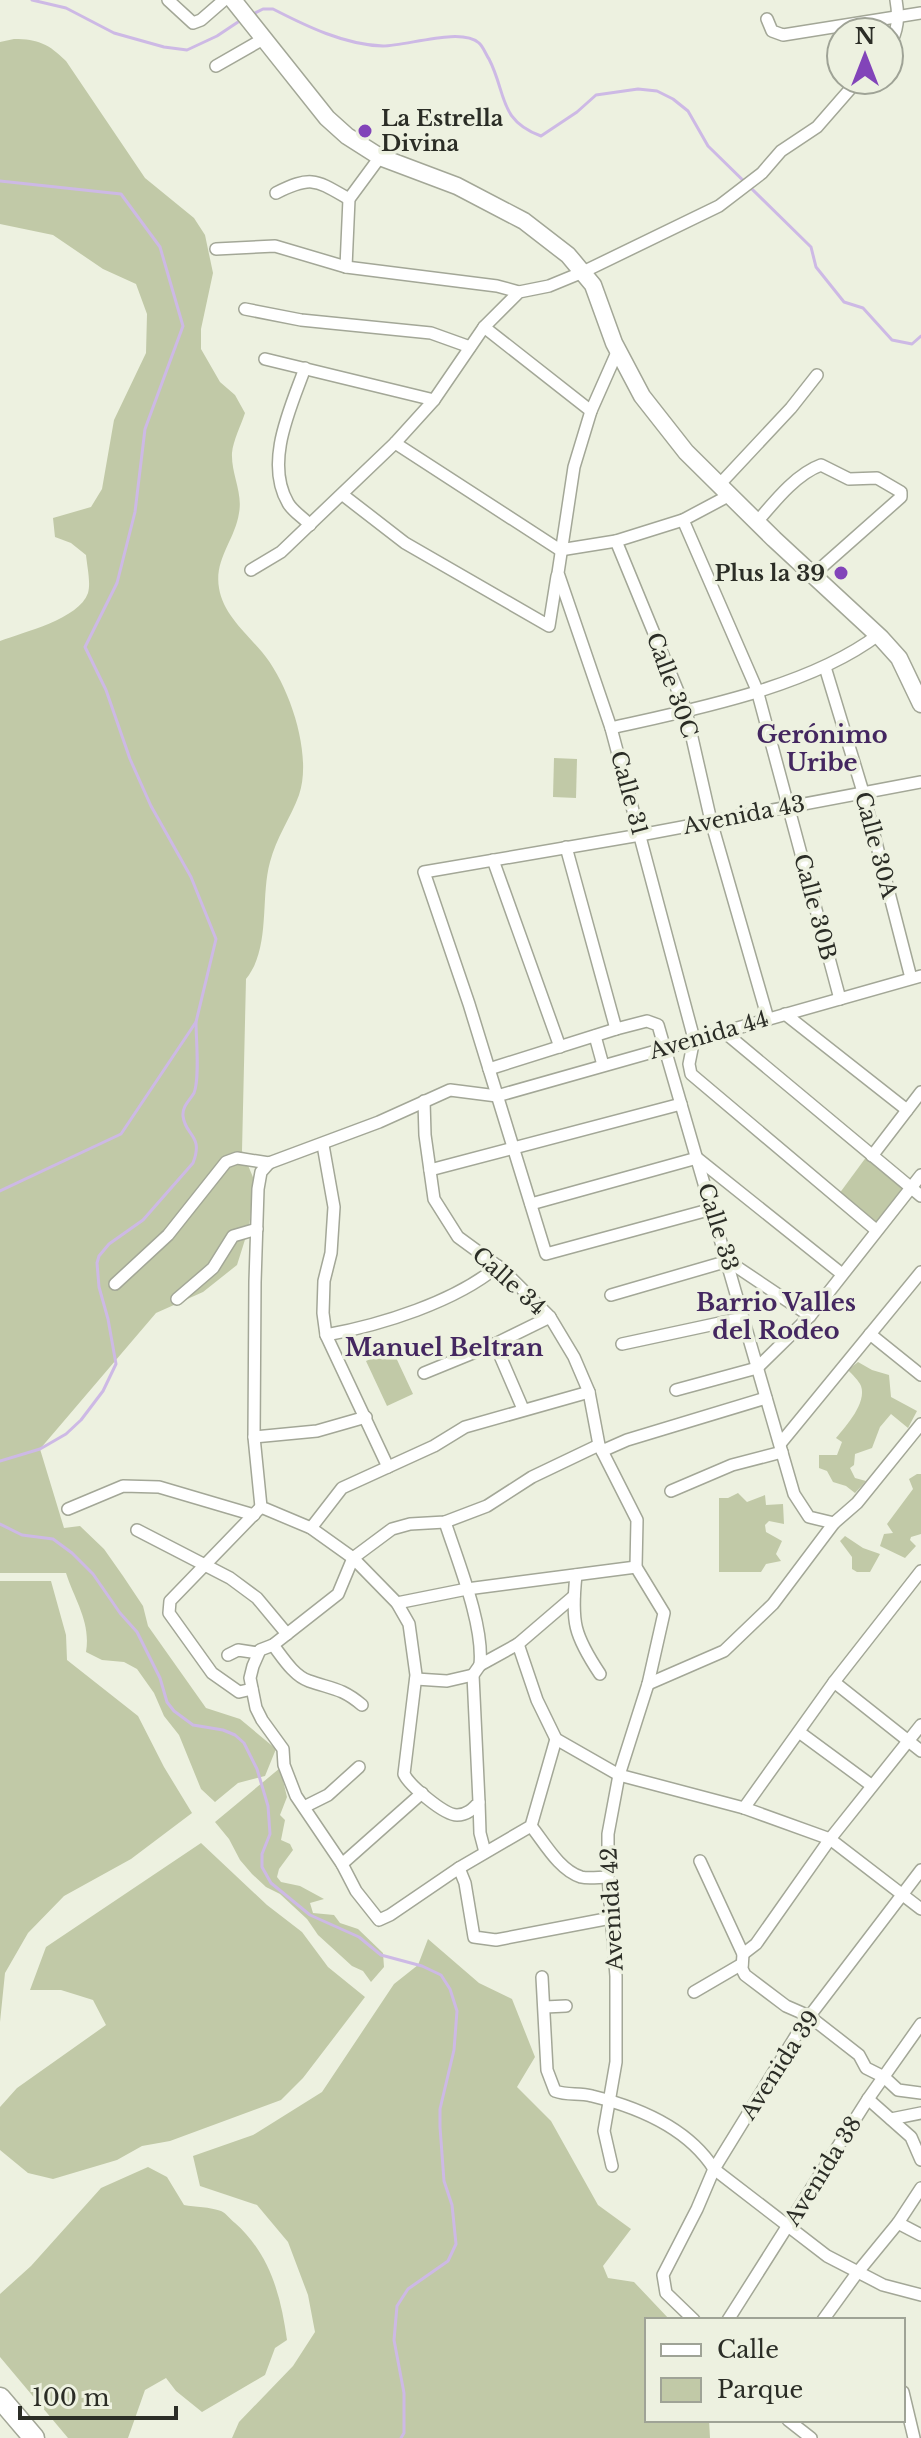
<svg xmlns="http://www.w3.org/2000/svg" width="921" height="2438" viewBox="0 0 921 2438" font-family="'Libre Baskerville',serif">
<rect width="100%" height="100%" fill="#edf1e0"/>
<g fill="#c1c9a7">
<path d="M14,39C38,39 49,44 66,61L145,178L194,218L205,235L213,273L201,329V349L220,382L235,395L245,413C241,425 233,441 232,453C231,474 243,492 239,513C235,540 214,559 219,588C223,614 246,633 262,652C289,684 313,754 299,795C291,817 276,838 270,862C260,898 271,948 246,979L242,1151L255,1182L249,1227L237,1265L203,1292L156,1313L40,1449L64,1528L80,1526L104,1549L123,1576L143,1606L148,1626L206,1708L240,1719L276,1749L265,1776L238,1783L215,1802L201,1789L179,1735L164,1716L154,1693L137,1669L124,1662L102,1660L86,1652C91,1622 75,1601 66,1573H0V641C24,632 79,619 88,593C91,583 87,566 86,555L71,543L55,537L53,518L91,507L102,489L114,420L146,353L147,314L136,284L103,269L53,235L0,224V42Z"/>
<polygon points="554,758 577,759 576,798 553,797"/>
<polygon points="867,1156 907,1188 875,1225 839,1194"/>
<polygon points="392,1349 413,1394 387,1406 366,1361"/>
<path d="M858,1362L872,1370L889,1375L891,1397L917,1411L908,1428L891,1414L880,1427L872,1448L855,1454L854,1465L850,1468L855,1478L866,1481L855,1493L846,1486L833,1482L827,1471L819,1468V1455H837L842,1442L836,1438C846,1426 867,1403 861,1386C859,1381 852,1374 848,1370Z"/>
<polygon points="917,1474 921,1474 921,1534 911,1537 910,1540 916,1546 905,1558 880,1546 884,1534 893,1533 887,1524 913,1489 909,1479"/>
<polygon points="738,1493 747,1502 765,1495 766,1505 783,1504 784,1524 769,1521 765,1525 766,1532 782,1541 776,1554 781,1561 766,1564 761,1572 719,1572 719,1498 728,1498"/>
<polygon points="845,1536 863,1548 880,1554 870,1572 857,1572 852,1569 852,1557 840,1541"/>
<polygon points="0,1581 51,1581 66,1635 67,1660 138,1716 164,1767 192,1813 131,1859 64,1896 28,1933 5,1973 0,2022"/>
<polygon points="280,1768 287,1797 280,1815 285,1820 281,1840 290,1844 293,1850 279,1869 277,1877 281,1882 300,1886 324,1899 310,1903 313,1913 334,1915 340,1923 358,1929 383,1953 384,1967 371,1982 363,1971 352,1966 318,1935 307,1919 280,1894 266,1887 252,1874 240,1860 229,1839 215,1822"/>
<polygon points="201,1843 267,1905 302,1932 328,1967 365,1997 303,2078 281,2100 170,2141 142,2146 117,2160 53,2179 28,2173 0,2150 0,2107 17,2088 106,2025 93,2000 61,1990 30,1990 46,1947"/>
<polygon points="428,1939 479,1983 512,1999 535,2057 517,2087 551,2121 598,2205 631,2229 603,2266 608,2278 634,2282 670,2320 647,2320 647,2420 709,2420 710,2438 232,2438 239,2422 293,2366 315,2332 308,2295 288,2242 257,2205 200,2186 193,2156 253,2135 322,2092 394,1984 418,1965"/>
<path d="M148,2167L167,2177L184,2205C195,2207 210,2207 221,2211C226,2213 231,2220 235,2223C270,2254 281,2296 287,2340L275,2348L265,2375L202,2412L176,2391L166,2378L145,2390L128,2438H68L0,2357V2294L31,2266L101,2188Z"/>
</g>
<g fill="none" stroke-linecap="round" stroke-linejoin="round">
<g stroke="#cdb9e5" stroke-width="3">
<polyline points="32,0 66,8 114,33 164,47 187,50 217,36 241,20"/>
<path d="M251,15L263,9H273C306,26 345,45 383,46C407,46 461,27 479,43C483,46 486,55 489,59C507,94 498,120 541,136L577,112L596,95L638,89L657,91L673,99L688,111L708,146L811,247L816,267L844,302L863,308L892,340L912,344L921,336"/>
<polyline points="0,181 121,194 160,247 183,326 145,429 135,512 117,583 85,647 106,690 130,759 151,806 191,877 216,939 196,1022 121,1134 0,1191"/>
<path d="M0,1461L40,1449L66,1434L81,1420L103,1391L116,1364L108,1319L99,1287L97,1263L99,1256L109,1244L143,1220L193,1163C204,1135 185,1136 183,1116C182,1106 190,1100 194,1093C200,1078 196,1039 196,1022"/>
<polyline points="0,1524 22,1535 53,1539 72,1553 93,1574 120,1613 137,1632 160,1678 167,1702 174,1711 193,1725 223,1730 235,1735 244,1743 257,1769 268,1806 270,1834 262,1854 262,1867 271,1883 310,1915 359,1937 381,1955 422,1966 441,1975 450,1989 457,2011 454,2050 440,2109 440,2127 444,2181 452,2205 456,2244 448,2261 408,2289 397,2306 394,2340 404,2393 404,2433 401,2438"/>
</g>
<defs>
<g id="street">
<polyline points="168,0 193,23 201,20 224,0"/>
<polyline points="767,19 772,31 783,35 921,13"/>
<path d="M889,46C898,31 899,17 896,0"/>
<polyline points="216,66 265,38"/>
<path d="M276,193C312,175 316,180 349,199"/>
<polyline points="216,249 275,246 346,267 497,286 519,292"/>
<polyline points="346,267 349,199 380,157"/>
<polyline points="245,309 301,320 431,333 470,347"/>
<polyline points="484,327 591,411"/>
<polyline points="618,350 591,411 574,467 558,573 611,728 694,1039 689,1064 691,1074 876,1230"/>
<polyline points="265,359 434,400"/>
<path d="M305,368C291,407 264,462 288,503C292,511 304,518 310,525"/>
<polyline points="395,443 560,550 616,541 683,520 730,495"/>
<polyline points="719,485 791,408 817,375"/>
<polyline points="343,495 405,543 549,626 557,576"/>
<polyline points="683,520 757,690 840,999"/>
<path d="M757,522C774,502 796,474 821,465L849,479L877,478L901,492V497L814,574"/>
<polyline points="616,541 686,711 711,821 768,1019"/>
<polyline points="251,570 281,552 395,443 434,400 484,327 519,292 549,286 583,272 719,206 762,173 781,151 817,127 858,80"/>
<polyline points="825,667 863,792 911,978"/>
<path d="M611,728C695,709 809,687 878,635"/>
<polyline points="566,847 616,1029"/>
<polyline points="493,860 560,1047"/>
<polyline points="785,1014 907,1110"/>
<polyline points="723,1031 921,1196"/>
<polyline points="595,1036 603,1065"/>
<polyline points="489,1069 616,1029 647,1021 658,1025 794,1494 809,1517 834,1523"/>
<polyline points="424,1101 425,1135 434,1199 458,1237 503,1270 550,1317 574,1357 589,1392 599,1445 637,1520 636,1567 664,1613 648,1684 619,1775 608,1834 608,1877 616,1976 616,2062 604,2131 612,2166"/>
<polyline points="323,1145 334,1207 331,1253 324,1281 323,1313 326,1335 388,1467"/>
<polyline points="872,1156 921,1092"/>
<path d="M269,1163L261,1172L258,1189L255,1282L254,1437L261,1507L311,1528L353,1558L397,1603L409,1624L416,1675L404,1774C409,1785 444,1815 457,1815C467,1815 473,1809 479,1802L473,1675L480,1665"/>
<polyline points="430,1170 681,1104"/>
<polyline points="531,1204 697,1158 842,1274"/>
<polyline points="712,1209 546,1254 469,1004 424,872 640,835 921,782"/>
<polyline points="115,1284 168,1235 226,1162 237,1158 269,1163 379,1122 450,1090 497,1096 921,976"/>
<polyline points="611,1295 728,1261 810,1316"/>
<polyline points="177,1299 213,1268 233,1236 257,1229"/>
<polyline points="870,1334 921,1375"/>
<path d="M326,1335C381,1325 455,1302 498,1266"/>
<polyline points="495,1344 523,1409"/>
<polyline points="622,1344 743,1318"/>
<polyline points="424,1373 495,1344 550,1317"/>
<polyline points="676,1390 757,1368 810,1316 921,1175"/>
<polyline points="254,1437 317,1431 366,1417"/>
<polyline points="780,1444 921,1272"/>
<polyline points="599,1445 532,1477 487,1506 445,1522 410,1524 392,1529 353,1558 338,1594 273,1645 260,1650 253,1666 250,1678 256,1708 262,1720 283,1749 284,1765 296,1796 342,1864 356,1891 379,1920 390,1915 459,1868 465,1883 474,1937 496,1940 611,1918"/>
<polyline points="602,1451 627,1440 766,1398"/>
<polyline points="671,1491 732,1465 782,1452"/>
<polyline points="68,1509 123,1486 159,1487 254,1515"/>
<path d="M445,1522C458,1562 484,1625 480,1665L518,1644L537,1700L556,1739L619,1775L744,1808L830,1839L921,1909"/>
<polyline points="311,1528 342,1488 434,1446 465,1427 589,1392"/>
<polyline points="137,1530 230,1578 257,1598 287,1634"/>
<path d="M576,1575C571,1622 574,1635 600,1674"/>
<polyline points="397,1603 467,1589 636,1567"/>
<polyline points="518,1644 574,1596"/>
<path d="M273,1645C283,1658 294,1676 309,1681C332,1689 342,1688 362,1705"/>
<polyline points="228,1655 238,1650 258,1653"/>
<polyline points="416,1679 447,1681 473,1675"/>
<polyline points="834,1682 921,1751"/>
<polyline points="648,1684 724,1651 773,1604 834,1523 857,1503 921,1424"/>
<polyline points="252,1689 239,1692 212,1673 169,1613 170,1601 261,1507"/>
<polyline points="799,1732 871,1785"/>
<polyline points="479,1802 480,1833 485,1852"/>
<polyline points="304,1807 328,1795 359,1767"/>
<polyline points="744,1808 834,1682 921,1571"/>
<path d="M531,1826C544,1842 559,1870 581,1877C589,1879 599,1877 608,1877"/>
<polyline points="700,1861 743,1954 742,1969 745,1975 786,2006 809,2016 859,2055 866,2068 884,2077 898,2090 921,2093"/>
<polyline points="342,1864 422,1793"/>
<polyline points="459,1868 531,1826 556,1739"/>
<polyline points="743,1954 756,1944 830,1839 921,1725"/>
<path d="M542,1977L547,2070L555,2091C568,2096 579,2092 592,2096C637,2107 688,2128 714,2169L827,2256L883,2285L921,2295"/>
<polyline points="694,1992 742,1964"/>
<polyline points="545,2007 566,2006"/>
<polyline points="868,2099 911,2137 921,2160"/>
<polyline points="891,2119 921,2113"/>
<polyline points="921,2188 898,2223 921,2235"/>
<polyline points="694,2320 666,2293 663,2275 697,2209 714,2169 802,2026 921,1870"/>
<polyline points="728,2320 868,2099 921,2024"/>
<polyline points="823,2320 857,2273 898,2223"/>
<polyline points="903,2392 914,2438"/>
<polyline points="788,2420 811,2438"/>
</g>
<polyline id="secondary" points="233,0 327,118 347,136 380,157 457,186 524,221 568,255 593,285 614,343 642,396 686,452 774,539 881,638 899,658 921,704"/>
<polyline id="highway" points="0,2398 34,2438"/>
</defs>
<use href="#street" stroke="#a3a797" stroke-width="14"/>
<use href="#secondary" stroke="#a3a797" stroke-width="19"/>
<use href="#highway" stroke="#a3a797" stroke-width="23"/>
<use href="#street" stroke="#fff" stroke-width="11"/>
<use href="#secondary" stroke="#fff" stroke-width="16"/>
<use href="#highway" stroke="#fff" stroke-width="20"/>
</g>
<g fill="#8244b9" stroke="#edf1e0" stroke-width="3">
<circle cx="365" cy="131" r="8"/>
<circle cx="841" cy="573" r="8"/>
</g>
<g text-anchor="middle" dominant-baseline="central" stroke-width="7" stroke-linejoin="round" paint-order="stroke">
<g font-size="22" font-weight="bold" fill="#2b2d26" stroke="#edf1e0" text-anchor="start">
<text x="381" y="118">La Estrella<tspan x="381" dy="25">Divina</tspan></text>
<text x="825" y="573" text-anchor="end">Plus la 39</text>
</g>
<g font-size="22" fill="#2b2d26" stroke="#edf1e0">
<text transform="translate(672 685) rotate(70)">Calle 30C</text>
<text transform="translate(629 793) rotate(75)">Calle 31</text>
<text transform="translate(744 815) rotate(-11)">Avenida 43</text>
<text transform="translate(876 845) rotate(75)">Calle 30A</text>
<text transform="translate(815 907) rotate(75)">Calle 30B</text>
<text transform="translate(709 1035) rotate(-16)">Avenida 44</text>
<text transform="translate(718 1227) rotate(73)">Calle 33</text>
<text transform="translate(509 1281) rotate(42)">Calle 34</text>
<text transform="translate(612 1909) rotate(-93)">Avenida 42</text>
<text transform="translate(780 2065) rotate(-57)">Avenida 39</text>
<text transform="translate(823 2171) rotate(-58)">Avenida 38</text>
</g>
<g font-size="24" font-weight="bold" fill="#442760" stroke="#edf1e0">
<text x="822" y="734">Gerónimo<tspan x="822" dy="28">Uribe</tspan></text>
<text x="776" y="1302">Barrio Valles<tspan x="776" dy="28">del Rodeo</tspan></text>
<text x="444" y="1347">Manuel Beltran</text>
</g>
</g>
<rect x="645" y="2318" width="260" height="104" fill="#edf1e0" stroke="#9fa396" stroke-width="2"/>
<rect x="661" y="2344" width="40" height="12" fill="#ffffff" stroke="#9fa396" stroke-width="2"/>
<text x="717" y="2358" font-size="24" fill="#2b2d26">Calle</text>
<rect x="661" y="2378" width="40" height="24" fill="#c1c9a7" stroke="#9fa396" stroke-width="2"/>
<text x="717" y="2398" font-size="24" fill="#2b2d26">Parque</text>
<g transform="translate(865 56)"><circle r="38" fill="#edf1e0" stroke="#9fa396" stroke-width="2"/>
<path d="M0-6L14 30L0 20L-14 30Z" fill="#8244b9"/>
<text y="-12" font-size="22" font-weight="bold" text-anchor="middle" fill="#2b2d26">N</text>
</g>
<path d="M20 2406v12h156v-12" fill="none" stroke="#2b2d26" stroke-width="4"/>
<text x="32" y="2406" font-size="24" fill="#2b2d26" stroke="#edf1e0" stroke-width="6" paint-order="stroke">100 m</text>
</svg>
